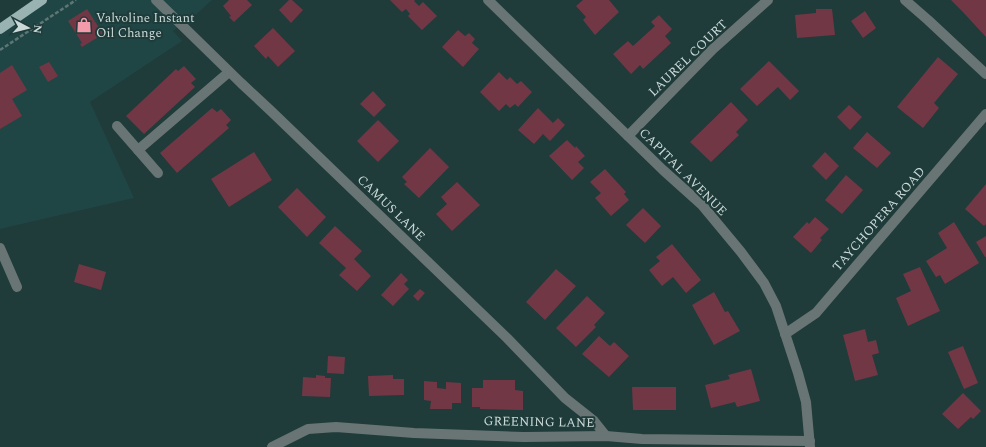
<svg xmlns="http://www.w3.org/2000/svg" width="986" height="447" viewBox="0 0 986 447" font-family="Spectral,serif">
<rect width="100%" height="100%" fill="#1f3b3a"/>
<polygon fill="#1f4645" points="42,0 212,0 193,17 173,31 182,41 90,102 134,198 0,229 0,29"/>
<g fill="#723744">
<polygon points="229,0 247,0 252,5 234,22 229,17 231,16 223,6"/>
<polygon points="289,0 292,0 303,10 291,23 279,10"/>
<polygon points="390,0 415,0 414,1 419,6 423,2 437,16 422,30 408,16 410,14 406,9 402,12"/>
<polygon points="583,0 609,0 619,12 595,35 583,20 586,17 576,6"/>
<polygon points="951,0 986,0 986,37 961,10"/>
<polygon points="87,9 101,31 103,30 105,33 82,47 80,44 82,43 68,21"/>
<polygon points="816,9 832,9 835,35 797,38 795,15 816,13"/>
<polygon points="865,11 876,28 863,38 851,21"/>
<polygon points="659,15 672,29 665,36 671,43 643,69 640,65 631,74 613,54 628,41 633,46 655,26 651,22"/>
<polygon points="273,28 295,51 278,67 268,56 266,59 254,46"/>
<polygon points="458,30 465,36 469,33 475,39 472,43 479,49 463,67 442,47"/>
<polygon points="938,57 958,74 934,103 939,108 923,128 897,107"/>
<polygon points="769,61 799,91 790,100 778,87 757,106 740,89"/>
<polygon points="49,62 58,76 48,82 39,67"/>
<polygon points="12,65 27,90 12,99 22,116 0,129 0,73"/>
<polygon points="184,66 196,79 191,83 195,87 144,134 126,116 176,69 178,71"/>
<polygon points="499,72 507,80 510,77 517,84 521,81 532,92 518,107 515,104 510,108 506,104 499,111 480,92"/>
<polygon points="373,91 386,105 374,117 360,104"/>
<polygon points="731,102 748,120 736,132 739,135 711,162 690,142"/>
<polygon points="849,105 862,117 850,130 837,117"/>
<polygon points="212,108 217,112 221,109 231,120 226,125 229,128 177,173 160,153"/>
<polygon points="538,108 553,123 558,118 565,125 550,141 543,134 534,144 518,130"/>
<polygon points="378,120 399,141 378,162 357,141"/>
<polygon points="867,132 891,153 877,168 853,148"/>
<polygon points="567,140 575,148 576,146 585,156 578,162 584,168 572,180 549,156"/>
<polygon points="430,148 449,167 419,198 404,184 407,182 402,177"/>
<polygon points="254,152 272,180 229,207 211,179"/>
<polygon points="825,152 839,166 826,180 812,166"/>
<polygon points="605,169 626,192 624,194 629,200 611,216 595,198 601,193 590,182"/>
<polygon points="846,175 863,190 842,214 825,200"/>
<polygon points="457,182 480,205 452,231 436,214 447,204 441,197"/>
<polygon points="986,184 986,224 984,226 965,209"/>
<polygon points="297,188 326,217 307,237 278,207"/>
<polygon points="643,208 661,226 645,243 626,225"/>
<polygon points="815,217 829,229 820,238 822,240 811,253 793,237 807,222 809,224"/>
<polygon points="954,222 979,263 945,284 940,275 936,277 926,261 947,248 938,233"/>
<polygon points="335,226 362,251 354,259 371,276 357,291 339,275 346,268 319,243"/>
<polygon points="986,236 986,257 985,257 976,242"/>
<polygon points="672,244 701,280 686,293 673,277 662,286 649,270 660,261 656,257"/>
<polygon points="79,264 106,272 101,290 74,282"/>
<polygon points="920,267 940,311 908,326 896,298 911,291 903,274"/>
<polygon points="556,269 576,286 545,320 526,302"/>
<polygon points="401,273 408,280 404,284 409,289 393,306 381,295"/>
<polygon points="420,289 425,293 418,301 413,296"/>
<polygon points="714,292 725,312 728,311 740,331 714,345 692,305"/>
<polygon points="587,296 605,313 594,325 596,327 576,347 556,328"/>
<polygon points="865,329 868,342 876,340 879,353 872,355 878,375 855,381 843,335"/>
<polygon points="599,336 610,346 614,342 629,356 609,377 582,354"/>
<polygon points="963,346 978,383 964,389 948,352"/>
<polygon points="328,356 345,357 344,374 327,373"/>
<polygon points="751,369 760,401 737,407 735,402 711,408 705,385 730,379 728,375"/>
<polygon points="316,375 325,376 325,378 331,378 330,397 302,396 303,377 316,378"/>
<polygon points="393,375 393,379 404,379 404,395 369,396 368,376"/>
<polygon points="483,380 515,380 515,390 523,391 523,410 480,409 480,407 472,407 472,388 483,388"/>
<polygon points="424,381 437,382 437,388 446,389 446,382 461,383 461,403 452,403 452,409 430,409 431,401 424,400"/>
<polygon points="632,387 676,387 676,410 633,410"/>
<polygon points="963,393 981,411 973,419 971,417 958,429 942,414"/>
</g>
<g fill="none" stroke-linecap="round" stroke-linejoin="round">
<polyline stroke="#5e7675" stroke-width="2.5" stroke-dasharray="4 2" stroke-linecap="butt" points="0,50 76,0"/>
<g stroke="#687574" stroke-width="10">
<polyline points="156,0 241,83 271,111 507,338 565,398 594,421 606,436"/>
<polyline points="488,0 663,170 702,205 741,252 764,283 776,306 798,373 806,402 810,447"/>
<polyline points="905,0 928,20 986,74"/>
<polyline points="117,126 158,173"/>
<polyline points="628,136 713,49 768,0"/>
<polyline points="138,150 229,72"/>
<polyline points="0,248 17,287"/>
<polyline points="785,334 816,313 986,114"/>
<polyline points="272,447 308,429 336,427 414,433 524,437 606,436 642,439 810,441"/>
</g>
<polyline stroke="#99b3b2" stroke-width="10" points="0,29 42,0"/>
</g>
<defs>
<symbol id="shop-bare" viewBox="-9 -9 18 18"><path d="M-5-2.5h2.3a2.7 3.5 0 0 1 5.4 0H5L5.5 6h-11ZM-1.5-2.5h3a1.5 2.3 0 0 0-3 0Z" fill="#f39aab" stroke="#1f3b3a" stroke-width="2.5" paint-order="stroke"/></symbol>
</defs>
<g fill-rule="evenodd">
<use href="#shop-bare" x="73" y="14" width="22" height="22"/>
</g>
<g text-anchor="middle" dominant-baseline="central" stroke-width="4" stroke-linejoin="round" paint-order="stroke">
<g font-size="13" fill="#cadad9" stroke="#1f3b3a" text-anchor="start">
<text x="96" y="18">Valvoline Instant<tspan x="96" dy="15">Oil Change</tspan></text>
</g>
<g font-size="13" fill="#cadad9" stroke="#1f3b3a">
<text transform="translate(688 58) rotate(-44)">LAUREL COURT</text>
<text transform="translate(683 172) rotate(45)">CAPITAL AVENUE</text>
<text transform="translate(391 208) rotate(44)">CAMUS LANE</text>
<text transform="translate(879 219) rotate(-49)">TAYCHOPERA ROAD</text>
<text transform="translate(539 422) rotate(1)">GREENING LANE</text>
</g>
</g>
<g transform="translate(28 28) rotate(97)" stroke="#1f3b3a" stroke-width="3" paint-order="stroke">
<path d="M0-3L7 15L0 10L-7 15Z" fill="#cadad9"/>
<text y="-6" font-size="11" font-weight="bold" text-anchor="middle" fill="#cadad9">N</text>
</g>
</svg>
